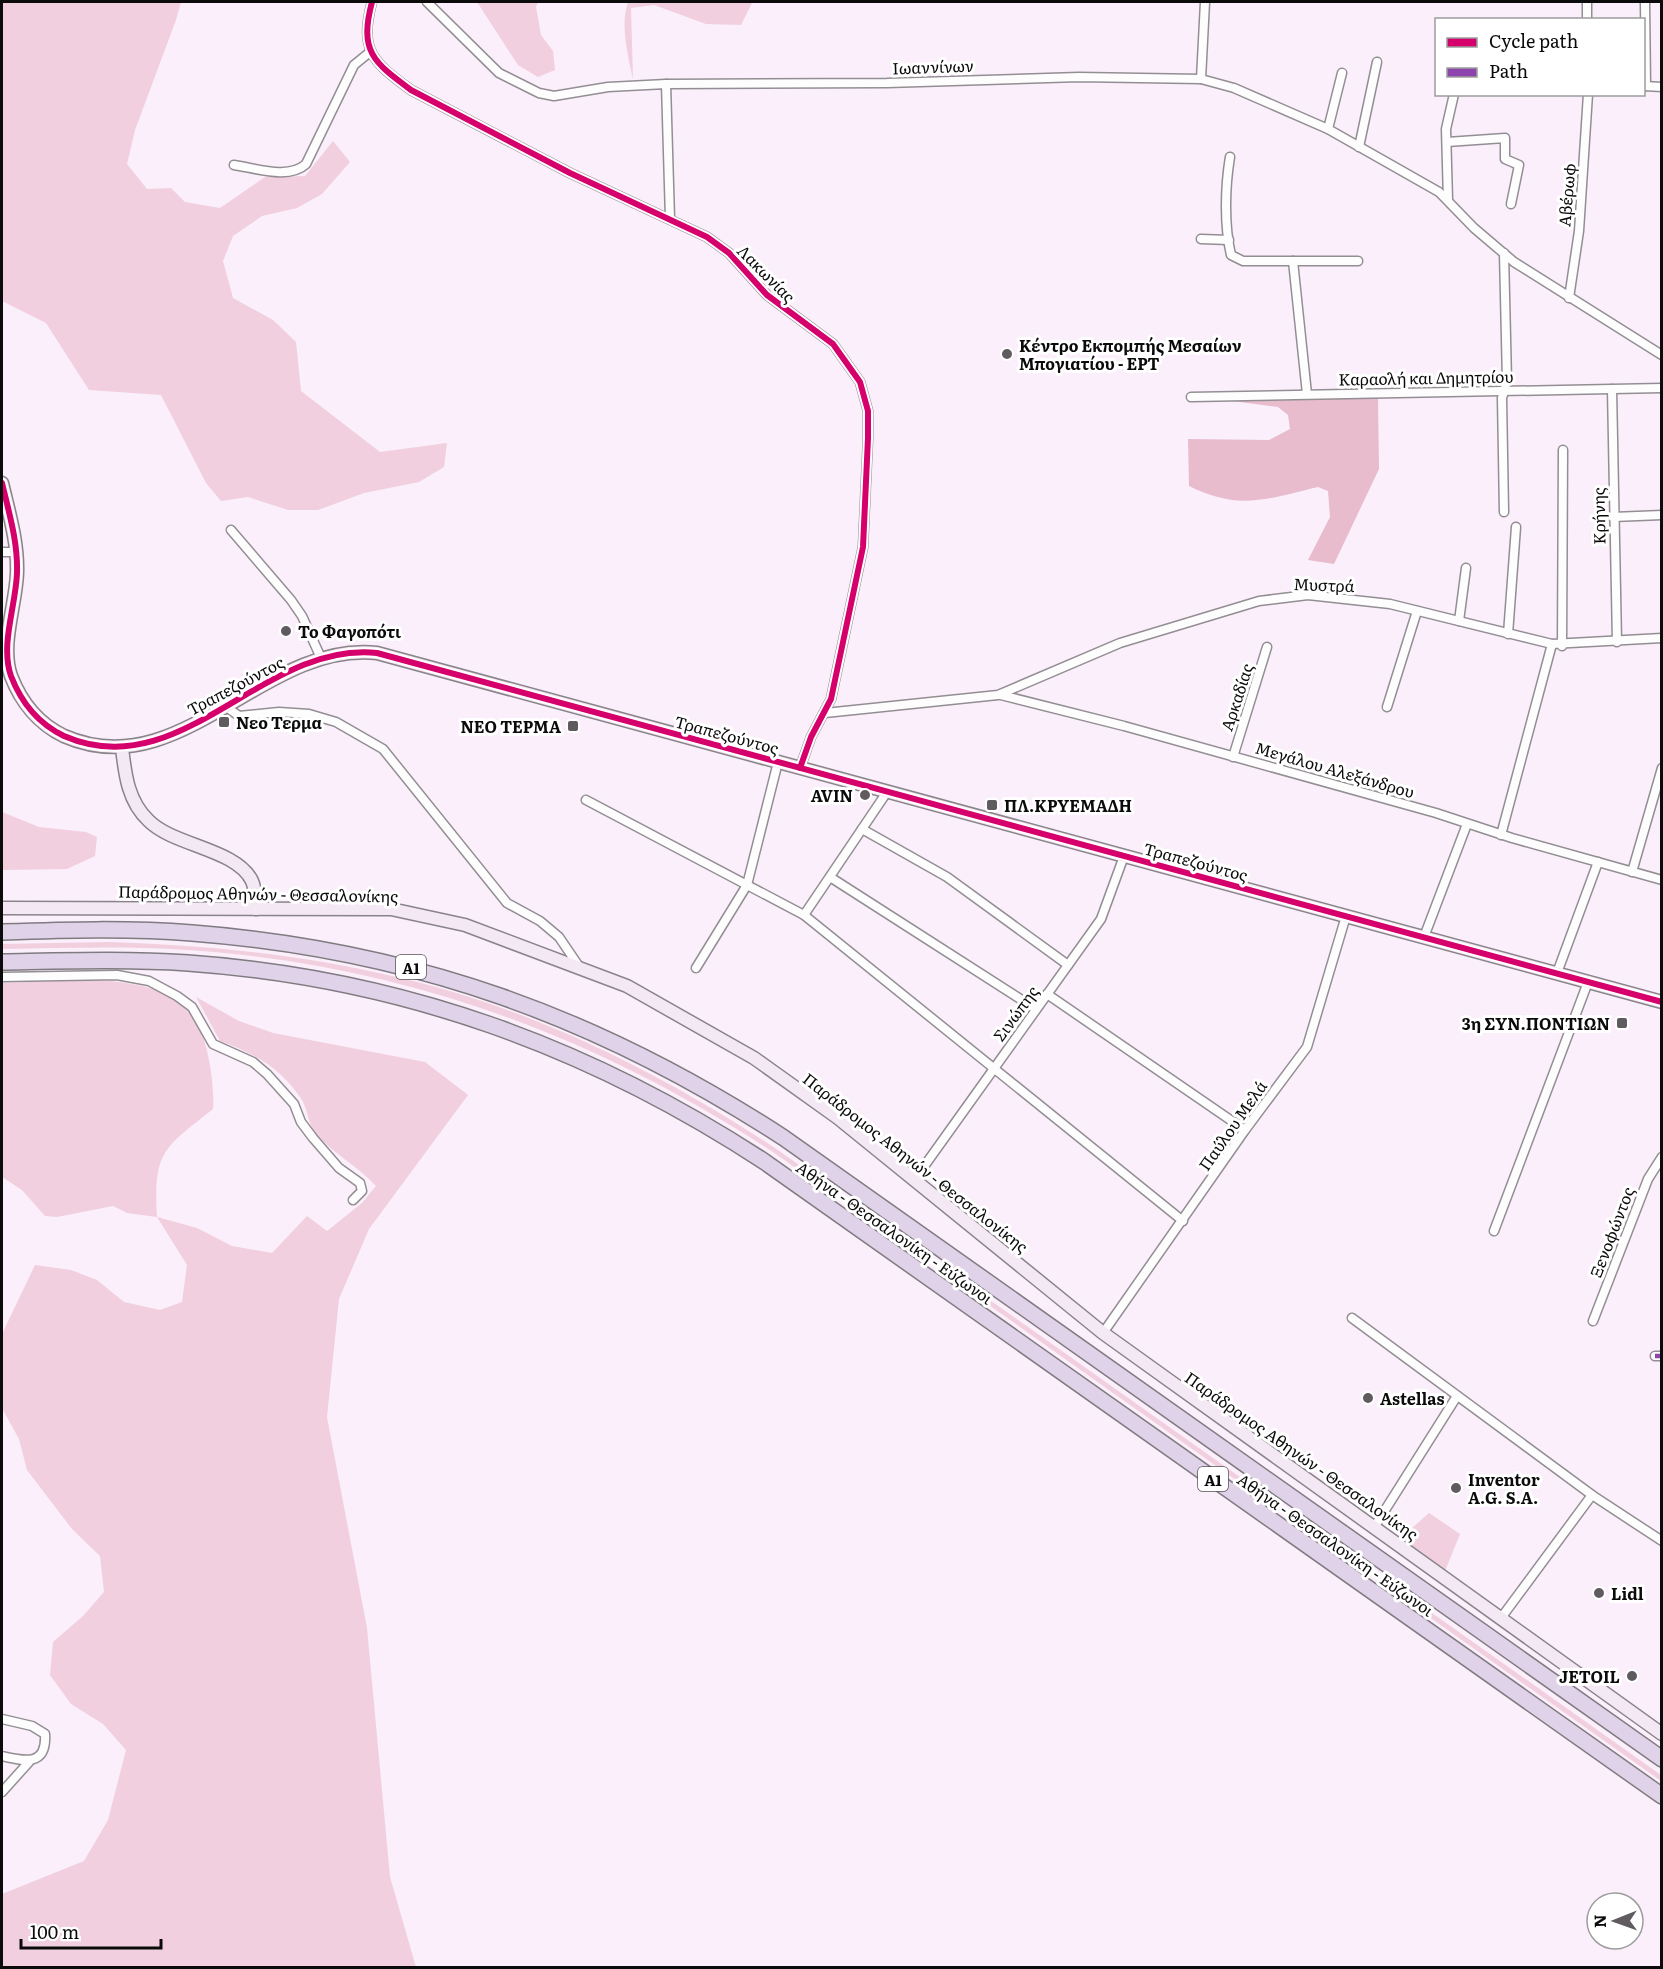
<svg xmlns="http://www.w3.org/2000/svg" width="1663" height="1969" viewBox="0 0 1663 1969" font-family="Literata,serif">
<rect width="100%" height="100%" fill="#faeffa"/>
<g fill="#f1cfde">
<polygon points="2,2 181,2 176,20 135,130 127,164 147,189 171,188 185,202 220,208 265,177 305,176 333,141 350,162 322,194 297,208 262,216 233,236 223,261 233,298 273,320 296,342 301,391 380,452 447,443 444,467 419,482 364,493 318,510 288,510 248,497 221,501 206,483 161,395 89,390 46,323 2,301"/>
<polygon points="477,2 538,2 536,7 541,35 553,51 555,70 538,77 518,65"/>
<path d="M628,2H750L752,3L741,25L706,24L654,5L631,8L633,79C628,55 620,25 628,2Z"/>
<polygon points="2,812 39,827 86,832 97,837 95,856 67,869 2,870"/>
<path d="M109,942C204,945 299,954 392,976C530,1007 658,1071 775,1148L1661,1775V1781L773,1152C594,1035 402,964 188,950C126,946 64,948 2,949V944Z"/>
<path d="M91,980C121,981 169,986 190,1011C207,1031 215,1084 213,1109C164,1148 153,1151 157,1217L197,1228L232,1246L272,1253L307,1216L327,1231L362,1203L376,1186C359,1167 334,1154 316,1134C308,1125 308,1110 302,1100C281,1068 254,1053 220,1041L196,997L239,1021L273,1033L425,1062L468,1095L369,1229L339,1299L327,1417L367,1628L390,1877L416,1967H2V1894L84,1861L108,1820L126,1750L103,1724L71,1704L50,1675L53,1642L83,1616L104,1592L100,1556L72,1529L27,1470L19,1439L2,1408V1334L35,1265L71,1270L97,1280L124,1302L160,1310L182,1302L187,1265L157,1217L127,1213L113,1206L57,1217L45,1216L22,1190L2,1177V983Z"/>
<polygon points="1429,1513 1460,1534 1445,1571 1401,1538"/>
</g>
<path fill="#e8bccd" d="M1309,397H1378L1379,469L1334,564L1308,560L1330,517L1328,491L1318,487C1267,499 1239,511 1189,486L1188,439L1269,440L1290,429L1288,415L1278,407L1232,401Z"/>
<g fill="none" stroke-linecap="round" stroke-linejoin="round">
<defs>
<g id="street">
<path d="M372,2C359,51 373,62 411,90L570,173L707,237L729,253L767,295L833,344L860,382L868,411V438L863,547L831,699L811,737L800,768"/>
<polyline points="427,2 499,73 539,93 554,96 608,87 666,84 670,219"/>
<polyline points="1205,2 1201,79 1234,88 1328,129"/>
<polyline points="1587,2 1587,20"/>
<polyline points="1645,2 1646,86"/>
<polyline points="1342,73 1328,129 1439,192 1474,228 1514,262 1662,355"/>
<polyline points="666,84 887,83 1079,77 1201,79"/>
<polyline points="1644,86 1662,87"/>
<polyline points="1447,142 1505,138 1505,159 1519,165 1511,204"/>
<polyline points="1359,147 1377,62"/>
<path d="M1230,157C1225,187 1224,225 1231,255L1243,261H1358"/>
<path d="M234,165C255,168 289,180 306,164L354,65L370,52"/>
<polyline points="1448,200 1446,129 1454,94"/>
<polyline points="1201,239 1229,240"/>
<polyline points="1504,253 1507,381 1502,398 1504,512"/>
<polyline points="1293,261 1307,394"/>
<polyline points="1569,298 1579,231 1588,94"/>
<polyline points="1612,389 1617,642"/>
<polyline points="1191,397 1662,388"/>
<polyline points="1613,517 1662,515"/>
<polyline points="231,530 291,600 302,616 321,658"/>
<polyline points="2,552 17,552"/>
<polyline points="1459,621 1466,568"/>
<polyline points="1508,634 1516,527"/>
<polyline points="1562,646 1563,450"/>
<polyline points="1001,695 1124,726 1436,813 1512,838 1662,880"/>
<polyline points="225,706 239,716 279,712 309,714 336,722 383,749 507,903 540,921 559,937 578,965"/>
<polyline points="1387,707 1417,611"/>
<polyline points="825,713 998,695 1120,643 1259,601 1308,595 1390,604 1552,644 1662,638"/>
<polyline points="1233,757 1267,647"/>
<polyline points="586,800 804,915 1183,1221"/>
<polyline points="862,829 947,877 1068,965"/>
<polyline points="1501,835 1552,644"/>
<polyline points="1632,872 1662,768"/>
<polyline points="830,877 1036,1009"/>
<polyline points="804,915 887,792"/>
<polyline points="1424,937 1467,824"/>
<polyline points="696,968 747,885 778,762"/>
<polyline points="1557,973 1598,862"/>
<polyline points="2,977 117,975 149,981 177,996 192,1007 213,1044 253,1062 267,1074 294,1104 301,1122 313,1138 339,1168 360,1183 362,1191 353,1200"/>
<polyline points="1047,994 1245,1130"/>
<polyline points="915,1179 1101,919 1124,856"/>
<polyline points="1494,1231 1588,982"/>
<polyline points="1352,1318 1592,1495 1662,1541"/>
<polyline points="1593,1321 1648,1179 1662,1157"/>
<polyline points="1103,1333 1245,1130 1307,1047 1346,916"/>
<polyline points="1655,1356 1662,1356"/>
<polyline points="1375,1526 1457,1396"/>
<polyline points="1501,1618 1592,1495"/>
<path d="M2,1719L32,1726L45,1734C47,1767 24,1761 2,1756"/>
<polyline points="2,1792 29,1762"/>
</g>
<g id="secondary">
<path d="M2,483C9,513 18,542 17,573C16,605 0,645 11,676C21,702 39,724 64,736C181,787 262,641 377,653L1662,1002"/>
<path d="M122,748C125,774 128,802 149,821C174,846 237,849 252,881C256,890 255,900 256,909"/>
<polyline points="2,908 391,909 465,925 627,986 754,1058 838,1118 1103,1333 1662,1734"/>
</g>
<g id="highway">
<path d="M2,932C65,930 128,928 192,933C413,950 598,1017 784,1138L1662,1759"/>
<path d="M2,962C64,961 126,959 188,963C400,978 588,1046 765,1162L1662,1796"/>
</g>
</defs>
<use href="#street" stroke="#938e93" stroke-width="11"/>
<use href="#secondary" stroke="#898489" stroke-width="15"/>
<use href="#highway" stroke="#807b80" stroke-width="18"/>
<use href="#street" stroke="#fefdfe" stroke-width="8"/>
<use href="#secondary" stroke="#f4e8f4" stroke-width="12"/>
<use href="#highway" stroke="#e0d3e9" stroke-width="15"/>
<polyline stroke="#8e44ad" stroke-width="4.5" stroke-dasharray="9 4.5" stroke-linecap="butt" points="1655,1356 1662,1356"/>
<defs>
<g id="cycleway">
<path d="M372,2C359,51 373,62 411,90L570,173L707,237L729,253L767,295L833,344L860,382L868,411V438L863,547L831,699L811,737L800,768"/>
<path d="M2,483C9,513 18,542 17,573C16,605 0,645 11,676C21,702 39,724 64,736C181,787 262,641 377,653L1662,1002"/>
</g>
</defs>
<use href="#cycleway" stroke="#fff" stroke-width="10"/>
<use href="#cycleway" stroke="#d6006c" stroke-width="6"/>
</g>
<g fill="#5f5b5f" stroke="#fff" stroke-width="2">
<circle cx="1007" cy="354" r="6"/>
<circle cx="286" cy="631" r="6"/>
<rect x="218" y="716" width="12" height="12" rx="3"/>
<rect x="567" y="720" width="12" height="12" rx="3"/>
<circle cx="865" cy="795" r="6"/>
<rect x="986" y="799" width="12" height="12" rx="3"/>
<rect x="1616" y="1017" width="12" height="12" rx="3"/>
<circle cx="1368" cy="1398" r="6"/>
<circle cx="1456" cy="1488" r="6"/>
<circle cx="1599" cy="1593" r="6"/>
<circle cx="1632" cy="1676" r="6"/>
</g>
<g text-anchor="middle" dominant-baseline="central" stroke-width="6" stroke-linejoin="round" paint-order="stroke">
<g fill="#fff" stroke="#545454" stroke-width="1.5">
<rect x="396" y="955" width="30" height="24" rx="4.5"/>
<rect x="1198" y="1467" width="30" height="24" rx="4.5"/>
</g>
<g font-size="15" font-weight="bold" fill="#0b0b0b">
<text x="411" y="967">Α1</text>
<text x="1213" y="1479">Α1</text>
</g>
<g font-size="16" fill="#0b0b0b" stroke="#fff">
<text transform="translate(933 66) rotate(-2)">Ιωαννίνων</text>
<text transform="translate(1566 195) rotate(-85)">Αβέρωφ</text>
<text transform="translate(767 273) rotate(45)">Λακωνίας</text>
<text transform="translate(1426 377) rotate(-1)">Καραολή και Δημητρίου</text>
<text transform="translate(1598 516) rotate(-91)">Κρήνης</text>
<text transform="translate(1324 584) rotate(2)">Μυστρά</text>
<text transform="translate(235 685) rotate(-28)">Τραπεζούντος</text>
<text transform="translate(1236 697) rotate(-72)">Αρκαδίας</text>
<text transform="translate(727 734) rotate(15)">Τραπεζούντος</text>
<text transform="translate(1335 769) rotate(16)">Μεγάλου Αλεξάνδρου</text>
<text transform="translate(1196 861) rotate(15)">Τραπεζούντος</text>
<text transform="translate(258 893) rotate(1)">Παράδρομος Αθηνών - Θεσσαλονίκης</text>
<text transform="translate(1015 1013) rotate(-54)">Σινώπης</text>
<text transform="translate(1232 1125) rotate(-55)">Παύλου Μελά</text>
<text transform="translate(916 1162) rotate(38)">Παράδρομος Αθηνών - Θεσσαλονίκης</text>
<text transform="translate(895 1232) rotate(35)">Αθήνα - Θεσσαλονίκη - Εύζωνοι</text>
<text transform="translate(1611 1232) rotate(-69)">Ξενοφώντος</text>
<text transform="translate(1302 1455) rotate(35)">Παράδρομος Αθηνών - Θεσσαλονίκης</text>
<text transform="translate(1336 1544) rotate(35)">Αθήνα - Θεσσαλονίκη - Εύζωνοι</text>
</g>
<g font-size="16" font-weight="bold" fill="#0b0b0b" stroke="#fff" text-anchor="start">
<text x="1019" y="345">Κέντρο Εκπομπής Μεσαίων<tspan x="1019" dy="18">Μπογιατίου - ΕΡΤ</tspan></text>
<text x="298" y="631">Το Φαγοπότι</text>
<text x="236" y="722">Νεο Τερμα</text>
<text x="561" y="726" text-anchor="end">ΝΕΟ ΤΕΡΜΑ</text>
<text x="853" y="795" text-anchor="end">AVIN</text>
<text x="1004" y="805">ΠΛ.ΚΡΥΕΜΑΔΗ</text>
<text x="1610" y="1023" text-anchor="end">3η ΣΥΝ.ΠΟΝΤΙΩΝ</text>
<text x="1380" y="1398">Astellas</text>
<text x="1468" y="1479">Inventor<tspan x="1468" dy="18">A.G. S.A.</tspan></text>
<text x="1611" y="1593">Lidl</text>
<text x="1620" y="1676" text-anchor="end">JETOIL</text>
</g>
</g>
<rect width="1663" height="1969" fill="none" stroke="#0b0b0b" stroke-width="6"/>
<rect x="1435" y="18" width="210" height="78" fill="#ffffff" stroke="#9d9d9d" stroke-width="1.5"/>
<rect x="1447" y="38" width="30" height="9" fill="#d6006c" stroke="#9d9d9d" stroke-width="1.5"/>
<text x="1489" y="48" font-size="18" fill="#0b0b0b">Cycle path</text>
<rect x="1447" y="68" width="30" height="9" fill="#8e44ad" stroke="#9d9d9d" stroke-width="1.5"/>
<text x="1489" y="78" font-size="18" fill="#0b0b0b">Path</text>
<g transform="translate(1615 1921) rotate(269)"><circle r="28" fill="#ffffff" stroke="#9d9d9d" stroke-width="1.5"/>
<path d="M0-4.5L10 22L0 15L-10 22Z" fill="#5f5b5f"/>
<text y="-9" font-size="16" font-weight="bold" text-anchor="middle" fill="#0b0b0b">N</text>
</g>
<path d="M21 1939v9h140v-9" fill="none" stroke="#0b0b0b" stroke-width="3"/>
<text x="30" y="1939" font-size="18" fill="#0b0b0b" stroke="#ffffff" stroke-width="4.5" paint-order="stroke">100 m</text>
</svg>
